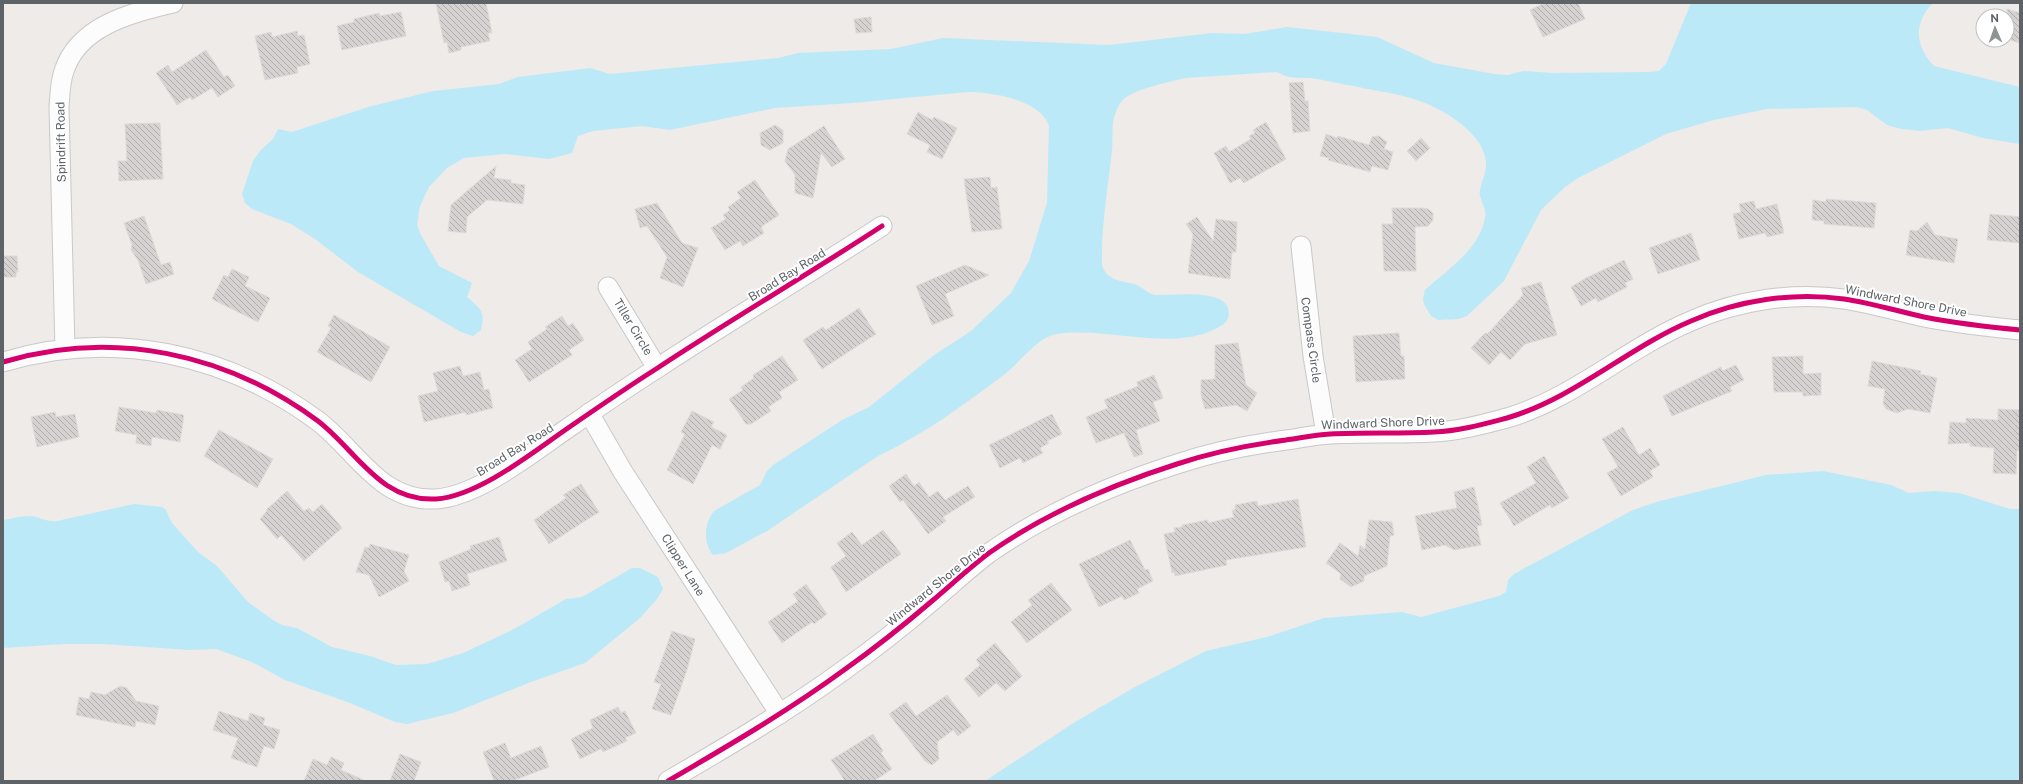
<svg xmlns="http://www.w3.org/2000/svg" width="2023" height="784" viewBox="0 0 2023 784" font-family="'Public Sans',sans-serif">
<defs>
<pattern id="building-back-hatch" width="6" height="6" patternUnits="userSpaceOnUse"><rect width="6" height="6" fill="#d5d2d1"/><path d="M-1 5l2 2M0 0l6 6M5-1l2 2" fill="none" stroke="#b0aead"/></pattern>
</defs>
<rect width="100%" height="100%" fill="#eeebe8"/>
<g fill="#bce9f8">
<path d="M1691,3H1933C1913,23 1915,46 1934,66L2020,87V144L1983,138L1948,128L1920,131L1901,129L1887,125L1867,110L1856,107L1767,109L1714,120L1666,134L1578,178L1565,187L1541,210L1504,281L1467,316L1458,319L1438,320L1431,316L1424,304L1423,299L1425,290C1447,270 1481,248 1485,217C1487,207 1478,199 1480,190C1482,180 1487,171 1486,161C1482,129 1435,104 1407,97C1389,92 1371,90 1353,86C1340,84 1325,80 1311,78C1295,77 1292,80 1277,72L1185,78C1170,82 1133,89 1123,100C1117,106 1115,115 1113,122C1112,131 1113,141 1112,150C1108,188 1101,227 1102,265C1104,270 1106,275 1111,277C1118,282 1129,282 1137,285C1143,288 1149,294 1155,295C1173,296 1236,286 1228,318C1226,324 1221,326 1215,329C1170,352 1106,326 1057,334C1039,336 1019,363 1005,374C965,404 923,435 878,456L767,531L726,553L713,555C703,543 704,523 714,511L760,485L767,471L773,465L842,420L869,407L934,355L971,331L1011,293L1029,261L1047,203L1049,126C1041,100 992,92 968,92L852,103L775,108L670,130L642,126L593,131L578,136L572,153L549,159L505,154L464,158L447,168L429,187L420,206L417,225L421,235L439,266L472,283L467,297C482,310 485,311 481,330L473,336L461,332L358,272L315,239L291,224L252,209L245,203L242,194L253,161L260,151L273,139L278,129L292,132L368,107L433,91L499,84L518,77L590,68L610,74L778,58L798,53L891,49L943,38L1109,45L1212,33L1244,34L1287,27L1377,37L1434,63L1494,74L1508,75L1523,71L1552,73L1649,72L1659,71L1666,64Z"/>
<polygon points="1823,471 1891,485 1909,493 1934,491 1959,493 2010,509 2020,509 2020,781 985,781 1075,722 1135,687 1206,651 1267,637 1324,618 1402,612 1421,617 1499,596 1506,592 1508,580 1514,574 1633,510 1656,502 1766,475"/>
<path d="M134,504L162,507L166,510L172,523L198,552L217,566L248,602L273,620L282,625L297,628L332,647L370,656L396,665L427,664L463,653L514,629L566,599L582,597L632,568H640L658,577L663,589L657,599L640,618L585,663L531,682L453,713L407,724L395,722L350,703L285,680L252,662L216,649L189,650L103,644H65L3,648V520C13,519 26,514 36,517C44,519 48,522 57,521Z"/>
</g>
<g fill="url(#building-back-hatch)" stroke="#dedad7">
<polygon points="436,3 486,3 492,33 488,33 490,41 461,47 461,50 449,53 447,42 444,43"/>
<polygon points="1545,3 1578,3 1585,19 1543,37 1530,10"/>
<polygon points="2007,9 2020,13 2020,43 2007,39"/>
<polygon points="401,12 406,36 342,50 337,26 354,22 354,19 379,13 380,16"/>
<polygon points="871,17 872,32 856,33 854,19"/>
<polygon points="297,31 298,36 304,35 310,64 297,67 298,73 265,80 255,36 271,32 272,37"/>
<polygon points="206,50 224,77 228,75 235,86 218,97 212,88 192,100 190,97 177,105 156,73 168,65 172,72"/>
<polygon points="1303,82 1305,101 1308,101 1310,131 1293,133 1289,83"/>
<polygon points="918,112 932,120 934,117 957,128 942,159 927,152 930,145 907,134"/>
<polygon points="1266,122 1286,159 1244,183 1240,178 1230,183 1214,153 1226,146 1229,152 1251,139 1249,136 1255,133 1253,130"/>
<polygon points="160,123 163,179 119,181 118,161 127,161 125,124"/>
<polygon points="775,125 783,130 783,143 770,150 761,145 760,133"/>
<polygon points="824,126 845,159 832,167 821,153 813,198 795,193 795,175 785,161 788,149"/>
<polygon points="1326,134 1337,138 1338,136 1369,145 1372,137 1379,136 1387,142 1384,149 1393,152 1388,170 1372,166 1370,172 1328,160 1329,158 1320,156"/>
<polygon points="1421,138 1430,148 1416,161 1407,151"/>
<polygon points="496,166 494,178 511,180 511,183 525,185 523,204 487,200 467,217 466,233 448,231 451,205"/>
<polygon points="990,177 991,188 997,187 1002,229 972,232 964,179"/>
<polygon points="755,180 779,215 761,227 764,233 743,246 740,241 725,250 711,228 726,219 723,215 730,210 728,207 741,198 737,192"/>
<polygon points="1826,199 1876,203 1874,228 1824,224 1824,221 1812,220 1813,200 1826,202"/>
<polygon points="1754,201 1756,209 1777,204 1784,233 1767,237 1765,233 1739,239 1733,214 1741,212 1739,204"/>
<polygon points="657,203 682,243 698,248 683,287 660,278 667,257 647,226 640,228 635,209"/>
<polygon points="1392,208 1423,208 1428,209 1433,213 1433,220 1428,226 1415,227 1416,271 1384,271 1382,224 1393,224"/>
<polygon points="1990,214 2020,217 2020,243 1987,240"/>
<polygon points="144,216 161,265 170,262 174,274 146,284 138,260 131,250 132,245 124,223"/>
<polygon points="1197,217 1213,241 1216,219 1237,222 1236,252 1232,252 1230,279 1188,273 1193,234 1186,224"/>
<polygon points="1927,222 1935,235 1958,239 1954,263 1906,255 1910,230 1917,231"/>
<polygon points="1691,233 1700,260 1658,274 1649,248"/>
<polygon points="3,256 17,256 18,272 16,272 16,277 3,277"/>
<polygon points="1624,260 1633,279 1625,283 1627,287 1598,302 1596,298 1581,306 1571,287 1586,278"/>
<polygon points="965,265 989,275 945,294 954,316 932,325 916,286"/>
<polygon points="232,269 249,277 245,286 270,298 258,322 212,299 224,275 228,277"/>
<polygon points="1541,282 1557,335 1525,344 1510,360 1501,352 1489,365 1471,348 1485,333 1487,334 1492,329 1523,295 1521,288"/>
<polygon points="859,308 876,334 822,369 803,340 823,327 826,330"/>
<polygon points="334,315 390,347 371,382 317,352 331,328 328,326"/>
<polygon points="562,316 568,326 573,323 584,340 569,350 572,355 529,382 515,360 532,349 528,342 547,329 545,327"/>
<polygon points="1399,333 1401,356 1404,356 1405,379 1356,382 1353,336"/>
<polygon points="1238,343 1246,385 1257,393 1247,411 1237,405 1205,409 1201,395 1201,380 1215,379 1215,345"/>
<polygon points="782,356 798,380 779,392 782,398 768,407 771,411 751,424 746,424 729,399 743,390 741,387 754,378 753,375"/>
<polygon points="1803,356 1803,374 1821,373 1821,395 1803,396 1803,392 1774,392 1772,357"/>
<polygon points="1872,361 1921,371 1920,374 1937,378 1930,413 1908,409 1897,413 1886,409 1883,403 1885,389 1868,386"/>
<polygon points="1736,365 1744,380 1730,387 1732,391 1672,416 1663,396 1721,367 1722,371"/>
<polygon points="460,366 463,376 480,372 484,390 489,389 493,408 466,415 466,412 424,422 418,396 438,391 433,373"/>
<polygon points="1154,375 1163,398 1153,402 1160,421 1136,430 1143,454 1134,457 1124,433 1096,443 1086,417 1108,408 1104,400 1138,386 1137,382"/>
<polygon points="119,407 156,413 157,410 184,415 180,442 152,437 151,446 136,443 137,435 115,431"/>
<polygon points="1998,409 2020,410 2020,451 2017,450 2016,474 1993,473 1994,448 1970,446 1970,443 1948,444 1950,422 1966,423 1966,418 1998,420"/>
<polygon points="692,411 714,422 711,427 727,435 720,449 712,445 693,484 667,470 685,434 681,432"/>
<polygon points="55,412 56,417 75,414 79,437 37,447 31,417"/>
<polygon points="1052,414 1062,434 1047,441 1049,443 1040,448 1043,453 1023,463 1020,458 1000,468 989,445"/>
<polygon points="1623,427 1639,455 1650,448 1660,465 1650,471 1653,477 1621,496 1607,473 1618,467 1602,439"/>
<polygon points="219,430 273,459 257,488 204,456"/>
<polygon points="1544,456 1569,498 1552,508 1550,505 1514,526 1500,503 1536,483 1527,467"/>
<polygon points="906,474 914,486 919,482 929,497 938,491 945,500 968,486 975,497 943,517 946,521 928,534 903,500 900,502 889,486"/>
<polygon points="581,484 599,512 549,544 534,520 566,498 563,495"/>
<polygon points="1474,487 1482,525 1477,526 1481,545 1454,550 1445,545 1422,550 1415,516 1457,508 1454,492"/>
<polygon points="287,491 304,511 309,508 313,512 322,504 342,528 304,561 281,535 277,539 260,519 267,511 266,510"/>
<polygon points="1298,499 1306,547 1226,560 1227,565 1175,576 1174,572 1172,573 1164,534 1175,532 1174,528 1182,527 1182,525 1208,520 1208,523 1234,517 1232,510 1235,510 1235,505 1257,501 1258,506"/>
<polygon points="1369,520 1392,522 1394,535 1390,536 1387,566 1364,576 1364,581 1351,587 1340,579 1341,574 1326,563 1340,543 1358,556 1360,545 1365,549"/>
<polygon points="883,530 901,554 846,592 831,567 846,556 837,543 852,532 862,545"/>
<polygon points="499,537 507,561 467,574 470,585 452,591 449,581 445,582 439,562 471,549 470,546"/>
<polygon points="1130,540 1145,570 1148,569 1153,581 1137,589 1139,593 1124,600 1122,596 1099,607 1079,564"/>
<polygon points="370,544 409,555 404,571 409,581 379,597 369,575 356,572 365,547 369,548"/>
<polygon points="1051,583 1072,610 1027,643 1011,622 1032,605 1028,600"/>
<polygon points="806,584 827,614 814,624 812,622 782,643 768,622 798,601 793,594"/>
<polygon points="672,631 695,639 687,670 671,715 652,709 661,684 654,682"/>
<polygon points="995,643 1022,676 1005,691 996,683 979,697 964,679 980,665 976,660"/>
<polygon points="120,686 127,688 136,701 159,706 155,725 136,721 135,727 76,715 79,697 89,699 91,692 105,695"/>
<polygon points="947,695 971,726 958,736 953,730 937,742 939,759 932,765 925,761 889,714 906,702 916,716"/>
<polygon points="618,707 621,713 625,711 636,733 625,738 627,741 603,752 601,749 580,759 571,739 593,728 590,720"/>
<polygon points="219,711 248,721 250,713 265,718 263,725 280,730 274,749 264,746 257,767 231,758 238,738 213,730"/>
<polygon points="873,734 883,751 881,753 892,769 874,781 845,781 831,760"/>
<polygon points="505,743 511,758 541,746 549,767 512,781 494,781 483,752"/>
<polygon points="400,754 421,762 414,781 390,781"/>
<polygon points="331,757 344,763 341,770 366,781 304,781 313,759 327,765"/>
</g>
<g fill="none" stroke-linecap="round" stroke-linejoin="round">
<defs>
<g id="minor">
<polyline points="1301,246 1313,356 1326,434"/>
<polyline points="608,287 657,368"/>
<path d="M65,349L59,107C60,95 60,82 64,71C79,25 132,13 173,3"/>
<path d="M3,362C113,329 226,353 318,421C357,451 380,502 436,499C479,496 533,452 568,428C597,408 626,388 656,369C730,320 807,275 882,226"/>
<polyline points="589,413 623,472 780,714"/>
<path d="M668,781C728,746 788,711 844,670C875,648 904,625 932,601C951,585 969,568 989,553C1046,513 1111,485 1177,464C1213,452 1248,445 1286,440C1300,438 1315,435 1330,434C1365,432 1399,434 1434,432C1459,431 1484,424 1507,418C1575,398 1627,348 1691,321C1738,300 1793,292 1844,299C1871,303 1897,311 1924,317C1955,323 1988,327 2020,330"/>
</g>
</defs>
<use href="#minor" stroke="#c9c9c9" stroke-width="21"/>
<use href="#minor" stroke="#fcfcfc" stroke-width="19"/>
<defs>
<g id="cycleway">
<path d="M3,362C113,329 226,353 318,421C357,451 380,502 436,499C479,496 533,452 568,428C597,408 626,388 656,369C730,320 807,275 882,226"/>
<path d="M668,781C728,746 788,711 844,670C875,648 904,625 932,601C951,585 969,568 989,553C1046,513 1111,485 1177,464C1213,452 1248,445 1286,440C1300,438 1315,435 1330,434C1365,432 1399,434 1434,432C1459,431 1484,424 1507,418C1575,398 1627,348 1691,321C1738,300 1793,292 1844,299C1871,303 1897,311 1924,317C1955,323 1988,327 2020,330"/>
</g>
</defs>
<use href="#cycleway" stroke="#fff" stroke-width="8"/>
<use href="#cycleway" stroke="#d6006c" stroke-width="5"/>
</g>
<g text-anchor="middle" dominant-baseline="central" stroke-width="4" stroke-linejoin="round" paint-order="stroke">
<g font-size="12" fill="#5d6367" stroke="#fff">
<text transform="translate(61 142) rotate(-91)">Spindrift Road</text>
<text transform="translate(787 275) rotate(-32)">Broad Bay Road</text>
<text transform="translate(1906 301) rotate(11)">Windward Shore Drive</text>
<text transform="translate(633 327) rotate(59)">Tiller Circle</text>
<text transform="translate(1311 340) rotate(82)">Compass Circle</text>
<text transform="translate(1383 423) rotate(-2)">Windward Shore Drive</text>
<text transform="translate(515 450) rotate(-32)">Broad Bay Road</text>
<text transform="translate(683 565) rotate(58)">Clipper Lane</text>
<text transform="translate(936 585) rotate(-39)">Windward Shore Drive</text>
</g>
</g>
<rect width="2023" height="784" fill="none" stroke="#5d6367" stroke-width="8"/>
<g transform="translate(1995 28) rotate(358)"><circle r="19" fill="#ffffff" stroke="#bec1c2"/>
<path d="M0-3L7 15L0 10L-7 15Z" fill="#909394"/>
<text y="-6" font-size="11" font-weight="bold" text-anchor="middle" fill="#5d6367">N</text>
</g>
</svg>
